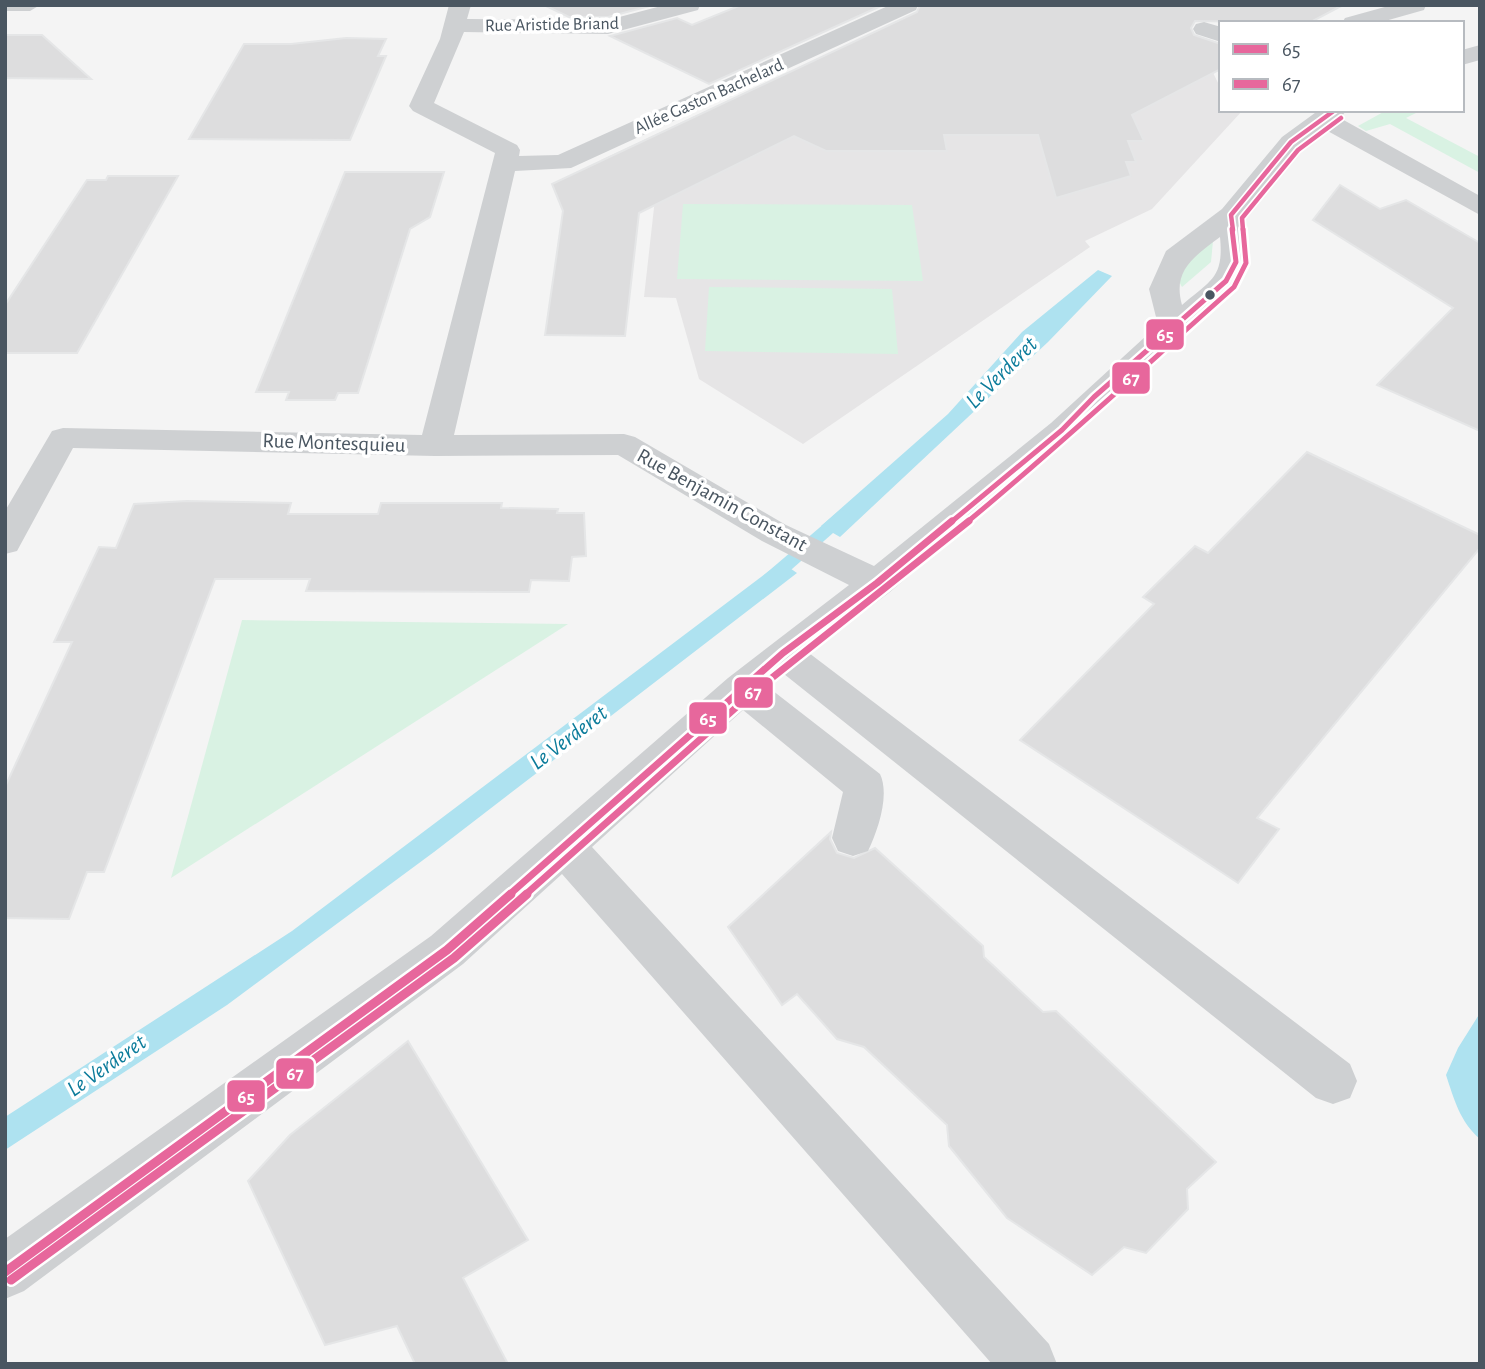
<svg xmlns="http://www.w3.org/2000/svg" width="1485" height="1369" viewBox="0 0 1485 1369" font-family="'Alegreya Sans',sans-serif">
<rect width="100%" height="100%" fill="#f4f4f4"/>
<polygon fill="#e6e5e6" points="1111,5 1194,34 1221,89 1221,110 1243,110 1152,209 1085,241 1090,247 803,444 699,379 676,298 644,297 656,190 601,160 791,71"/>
<g fill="#d9f2e3">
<polygon points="1387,110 1420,111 1406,118 1480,157 1480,173 1390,124 1366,131 1358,126"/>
<polygon points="683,204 912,205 923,281 677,279"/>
<polygon points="1213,241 1211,262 1182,287 1178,280 1185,259"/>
<polygon points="709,287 892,289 898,354 705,351"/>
<polygon points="242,620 568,624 171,878"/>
</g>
<g fill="#aee2f0">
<polygon points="1098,270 1112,276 1048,342 840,537 821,526 948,414 1022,332"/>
<polygon points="781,562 797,573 434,852 227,1005 5,1150 5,1117 292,931"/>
<path d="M1480,1013V1139C1460,1122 1454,1099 1446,1075L1458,1048Z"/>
</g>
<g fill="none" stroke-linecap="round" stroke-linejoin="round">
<polygon fill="#aee2f0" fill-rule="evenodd" points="844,510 852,515 849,519 776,583 764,583 762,579 764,575 839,511"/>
</g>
<g fill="#ddddde" stroke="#e5e6e7" stroke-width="2">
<polygon points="544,5 648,5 650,6 608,17 569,17"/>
<polygon points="741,5 883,5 709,84 610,36 677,18 692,25"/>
<polygon points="920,5 1343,5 1309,23 1195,21 1191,28 1194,35 1221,44 1221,69 1132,115 1144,141 1128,141 1136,162 1126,162 1131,176 1056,198 1038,135 944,135 947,151 826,151 794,136 639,213 625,336 545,335 563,211 552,184 917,12"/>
<polygon points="5,35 42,35 91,79 5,78"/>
<polygon points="346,38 386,39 378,56 386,56 350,140 189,139 244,44 291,44"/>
<polygon points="345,172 444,172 430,217 410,229 358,393 338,393 335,400 286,400 289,392 256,392"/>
<polygon points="108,176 178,176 77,353 5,353 5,305 87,180 106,180"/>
<polygon points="1340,185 1380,209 1406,200 1480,243 1480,431 1377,385 1453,308 1313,220"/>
<polygon points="1307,452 1480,535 1480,548 1257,818 1279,829 1238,883 1020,740 1154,604 1143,597 1195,546 1208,553"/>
<polygon points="187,501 291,503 288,514 378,514 381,503 502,503 501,508 558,509 557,513 584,513 586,556 572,557 569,581 531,580 529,592 306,591 310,579 215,579 104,872 87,872 69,919 5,918 5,787 72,642 54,642 99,547 116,548 134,504"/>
<polygon points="831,832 830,839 837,853 854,858 875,848 983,946 984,957 1043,1012 1056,1011 1216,1162 1187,1189 1188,1209 1146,1253 1124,1247 1092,1275 1007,1218 949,1146 947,1125 864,1047 837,1039 797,994 782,1005 728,927"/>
<polygon points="408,1041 528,1240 463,1278 508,1364 415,1364 397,1326 325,1345 248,1181 290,1135"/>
</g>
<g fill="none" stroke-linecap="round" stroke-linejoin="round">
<g fill="#ced0d2" fill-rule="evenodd">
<polygon points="5,5 40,5 30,11 5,11"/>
<path d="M449,5H471L467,19L608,20L665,5H700L698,10L608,34L464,32L434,103L517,145L520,150L519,156L558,155L890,5H918L916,10L571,168L515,171L454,435L624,434L635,437L786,525L874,566L1051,423L1158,325L1149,289L1166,251L1222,209L1282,137L1319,110H1347L1340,118L1480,196V215L1324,129L1300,147L1244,216L1250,262L1236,287L1105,404L1073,437L890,592L809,653L1350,1064L1357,1081L1350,1098L1333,1104L1316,1098L784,674L768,687L880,774C890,795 878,830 868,851L853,856L838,851L832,838L843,792L743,710L592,847L1049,1344L1057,1364H992L562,874L463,964L24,1291L5,1299V1239L431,936L728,678L849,585L762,541L618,455L435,456L73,448L17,551L5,554V511L52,431L63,428L422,435L495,153L413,111L409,106L440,39ZM1220,237C1224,278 1211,280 1182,305C1172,270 1195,256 1220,237Z"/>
<polygon points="1392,5 1426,5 1424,10 1378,23 1342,23 1345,18"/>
<polygon points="1204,22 1221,27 1221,42 1196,34 1193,29 1196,24"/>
<polygon points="1480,45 1480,60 1462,65 1462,50"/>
</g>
<defs>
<polyline id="bus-1-far3" points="1233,230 1231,215 1291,142 1335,110"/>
<polyline id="bus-1-far2" points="950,523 1062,430 1094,397 1226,281 1236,262 1232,229"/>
<polyline id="bus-1-far1" points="509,895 783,653 877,583 952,521"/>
<polyline id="bus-1" points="5,1272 447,950 511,894"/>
<polyline id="bus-2-far3" points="1243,230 1242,218 1298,150 1341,118"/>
<path id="bus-2-far2" d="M966,523C1058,447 1145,366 1234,287L1246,263L1243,229"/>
<polyline id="bus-2-far1" points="525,895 749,696 969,521"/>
<polyline id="bus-2" points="11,1280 454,958 527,894"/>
</defs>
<use href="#bus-1-far3" stroke="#fff" stroke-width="8"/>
<use href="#bus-1-far2" stroke="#fff" stroke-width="10"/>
<use href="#bus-1-far1" stroke="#fff" stroke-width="12"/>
<use href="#bus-1" stroke="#fff" stroke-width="14"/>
<use href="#bus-2-far3" stroke="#fff" stroke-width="8"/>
<use href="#bus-2-far2" stroke="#fff" stroke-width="10"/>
<use href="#bus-2-far1" stroke="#fff" stroke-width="12"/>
<use href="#bus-2" stroke="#fff" stroke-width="14"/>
<use href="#bus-1-far3" stroke="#e7679c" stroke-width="4.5"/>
<use href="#bus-1-far2" stroke="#e7679c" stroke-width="5"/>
<use href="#bus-1-far1" stroke="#e7679c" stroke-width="7"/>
<use href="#bus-1" stroke="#e7679c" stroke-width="9"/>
<use href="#bus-2-far3" stroke="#e7679c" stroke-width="4.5"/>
<use href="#bus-2-far2" stroke="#e7679c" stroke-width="5"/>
<use href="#bus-2-far1" stroke="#e7679c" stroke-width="7"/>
<use href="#bus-2" stroke="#e7679c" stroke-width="9"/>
</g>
<circle fill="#4a5661" stroke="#fff" stroke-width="2.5" cx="1210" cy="295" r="6"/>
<g text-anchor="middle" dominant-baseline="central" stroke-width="7" stroke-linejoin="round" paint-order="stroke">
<g font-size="18" fill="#4a5661" stroke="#fff">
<text transform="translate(552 25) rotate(-1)">Rue Aristide Briand</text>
<text transform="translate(709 97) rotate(-24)">Allée Gaston Bachelard</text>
</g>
<g font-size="21" fill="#4a5661" stroke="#fff">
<text transform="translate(334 443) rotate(2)">Rue Montesquieu</text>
<text transform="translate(722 500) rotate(29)">Rue Benjamin Constant</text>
</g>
<g font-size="23" font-style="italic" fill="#0c7c9b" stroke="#fff">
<text transform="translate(1002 373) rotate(-45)">Le Verderet</text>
<text transform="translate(569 738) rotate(-37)">Le Verderet</text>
<text transform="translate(107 1066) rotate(-35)">Le Verderet</text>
</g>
</g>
<g stroke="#fff" stroke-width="2.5">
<rect x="1145" y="318" width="40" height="33" rx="7" fill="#e7679c"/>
<rect x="1111" y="361" width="40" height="34" rx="7" fill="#e7679c"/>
<rect x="733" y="676" width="41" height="33" rx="7" fill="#e7679c"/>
<rect x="688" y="701" width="40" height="34" rx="7" fill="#e7679c"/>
<rect x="275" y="1057" width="40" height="33" rx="7" fill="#e7679c"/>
<rect x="226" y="1079" width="40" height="34" rx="7" fill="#e7679c"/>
</g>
<g font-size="19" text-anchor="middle" font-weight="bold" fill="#fff">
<text x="1165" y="341">65</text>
<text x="1131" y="385">67</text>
<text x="753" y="699">67</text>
<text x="708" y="725">65</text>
<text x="295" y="1080">67</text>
<text x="246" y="1103">65</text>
</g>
<rect width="1485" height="1369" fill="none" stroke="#4a5661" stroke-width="14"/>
<rect x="1219" y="21" width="245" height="91" fill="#ffffff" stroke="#b7bbc0" stroke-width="2"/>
<rect x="1233" y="44" width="35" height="10" fill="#e7679c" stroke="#b7bbc0" stroke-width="2"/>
<text x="1282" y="56" font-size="21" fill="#4a5661">65</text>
<rect x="1233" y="79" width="35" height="10" fill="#e7679c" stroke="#b7bbc0" stroke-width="2"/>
<text x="1282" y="91" font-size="21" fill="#4a5661">67</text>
</svg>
